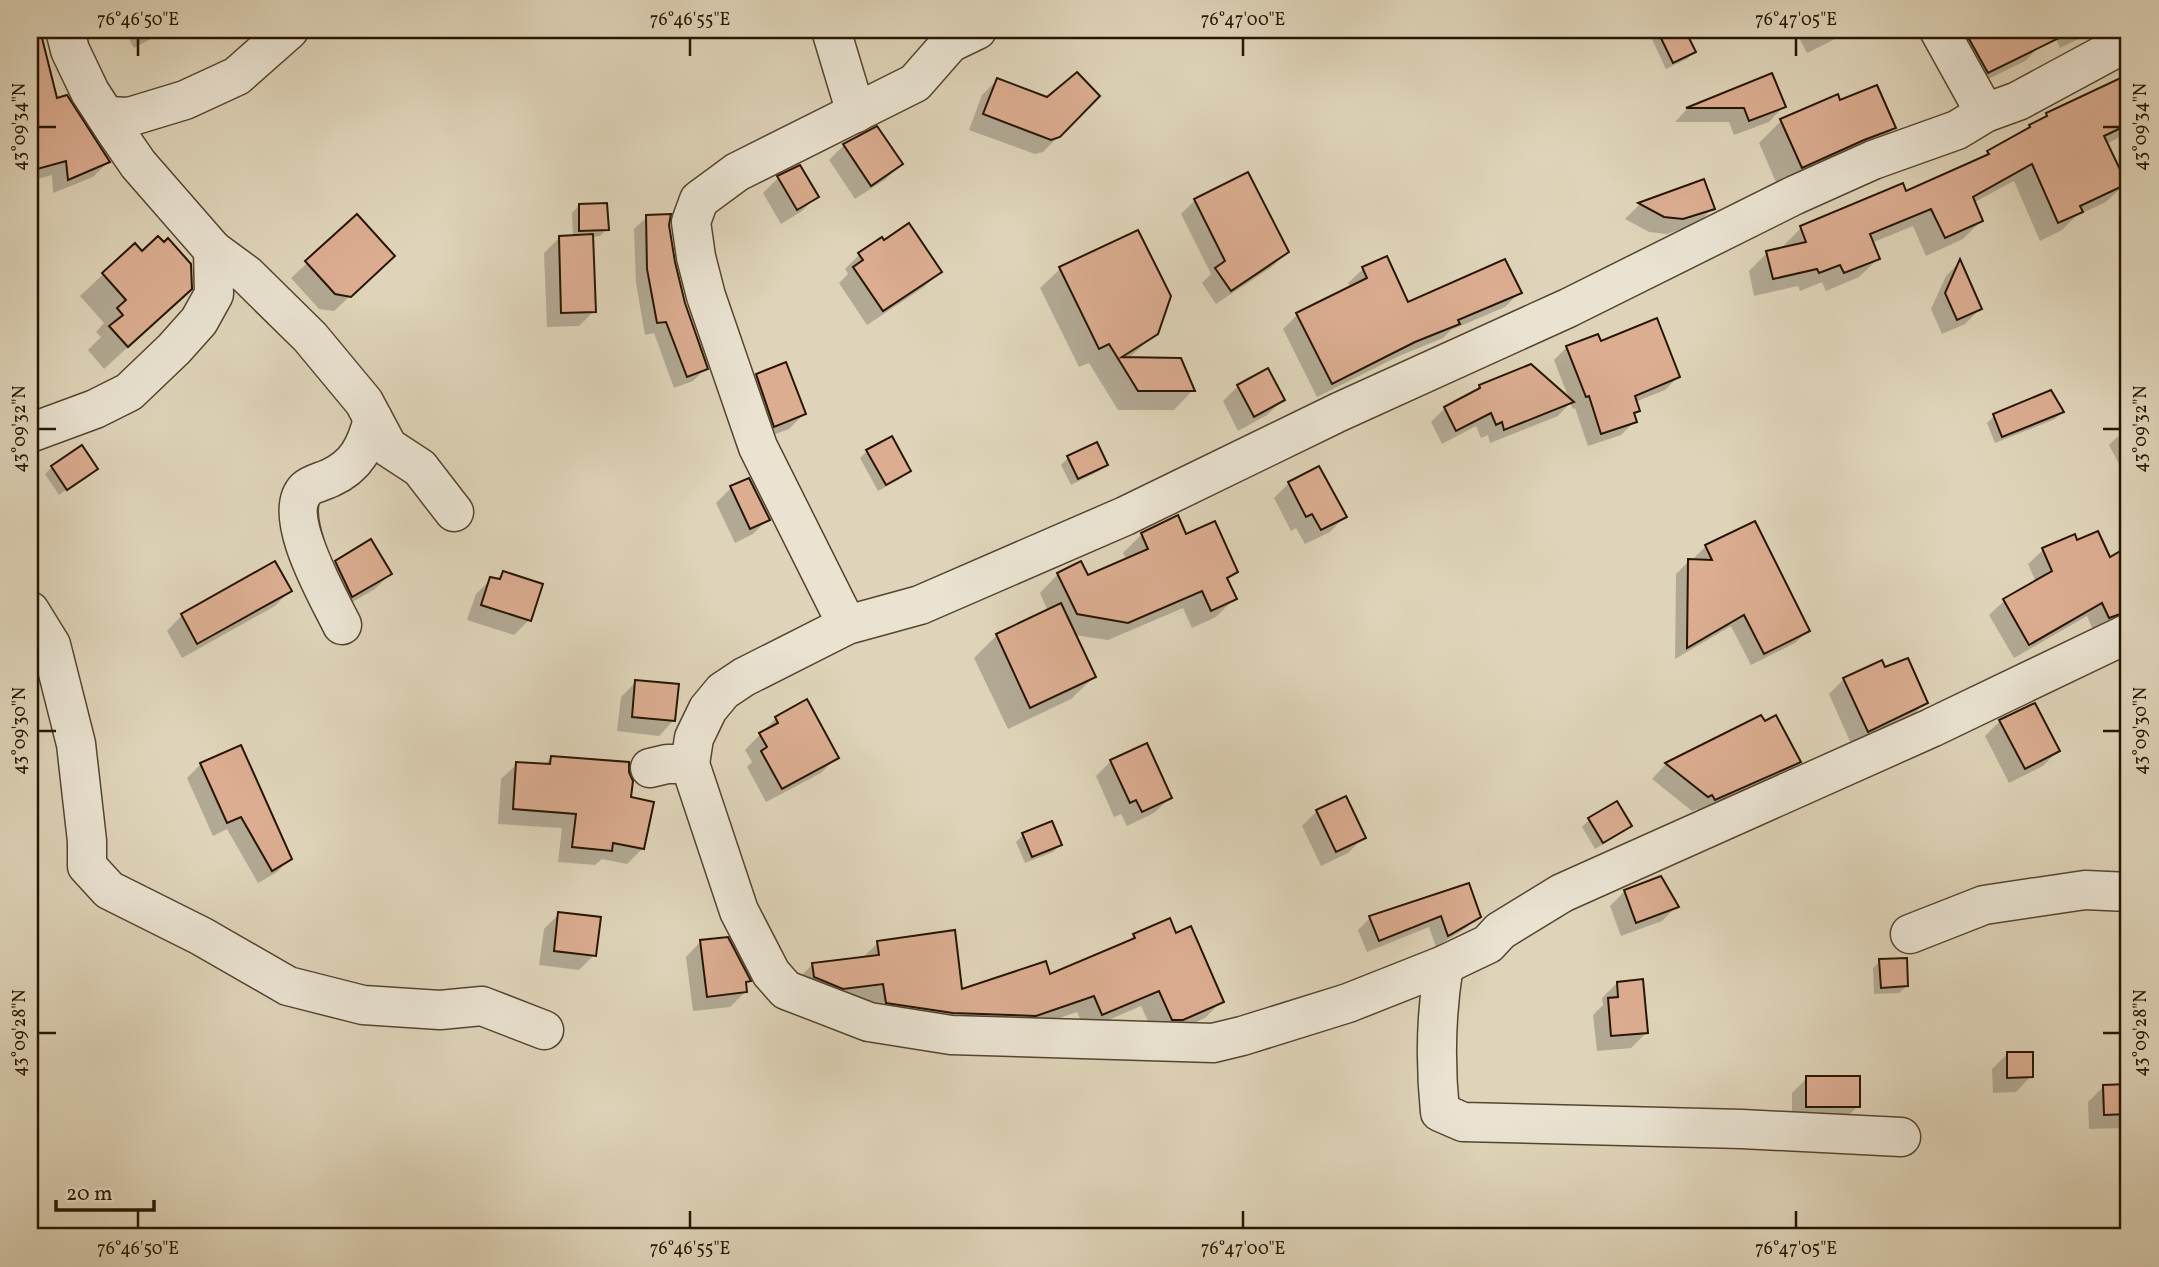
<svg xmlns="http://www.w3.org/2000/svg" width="2159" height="1267" viewBox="0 0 2159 1267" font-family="Vollkorn,serif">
<rect width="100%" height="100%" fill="#dfd4b9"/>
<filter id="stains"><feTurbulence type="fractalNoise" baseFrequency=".00286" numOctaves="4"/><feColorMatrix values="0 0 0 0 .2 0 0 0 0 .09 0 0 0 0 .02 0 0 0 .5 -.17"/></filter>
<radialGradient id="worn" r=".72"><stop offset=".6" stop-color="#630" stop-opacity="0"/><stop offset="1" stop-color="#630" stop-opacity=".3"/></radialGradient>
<g fill="#0003">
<polygon points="30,30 33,30 55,100 108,162 93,177 53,193 52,175 30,181"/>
<polygon points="124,30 168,30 134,48"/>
<polygon points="1649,30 1683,30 1694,52 1687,59 1666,69 1648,31"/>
<polygon points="1795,30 1846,30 1837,38 1807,53"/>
<polygon points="1939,30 2026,30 2040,46 2025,61 1972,87"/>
<polygon points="2052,30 2092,30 2087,35 2060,48"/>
<polygon points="2129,68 2129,132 2106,144 2125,184 2106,202 2076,216 2062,230 2040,241 2014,181 1973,203 1981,221 1963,239 1926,256 1913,226 1871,243 1878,259 1859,277 1826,291 1822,282 1800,291 1798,286 1754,296 1749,271 1767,253 1783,249 1782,247 1801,228 1902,185 1905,193 1981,159 1988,152 2022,133 2047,115 2117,80"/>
<polygon points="1771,75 1784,106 1769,122 1734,135 1729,122 1675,122 1687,109"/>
<polygon points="997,80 1047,99 1098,96 1043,152 1035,154 969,130 982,95"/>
<polygon points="1839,103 1894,128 1872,151 1779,189 1759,143 1781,121"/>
<polygon points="877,129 901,164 886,179 855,199 829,160 844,145"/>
<polygon points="778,178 817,196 802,211 781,224 763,193"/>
<polygon points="1703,181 1713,208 1698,223 1667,234 1649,232 1625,219 1639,205"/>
<polygon points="1195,200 1286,252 1273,266 1216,304 1202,283 1211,274 1181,214"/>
<polygon points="579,205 607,229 600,236 592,237 594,311 579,326 547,327 544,253 560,237 573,237 572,213"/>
<polygon points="357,217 377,271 334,311 319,309 291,278"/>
<polygon points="647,217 668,225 673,263 684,304 706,368 693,381 674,388 654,333 645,335 636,283 634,229"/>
<polygon points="134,245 167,311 104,369 88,350 101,337 96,332 104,323 80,296"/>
<polygon points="860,254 940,272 924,287 867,325 839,283 848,274 845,269"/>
<polygon points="1960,262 1980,309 1965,324 1942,334 1931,309 1946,276"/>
<polygon points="1060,269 1156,333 1128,359 1193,390 1174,410 1118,410 1089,363 1079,367 1040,288"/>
<polygon points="1363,269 1407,304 1519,293 1505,307 1451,330 1443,338 1399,356 1317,397 1283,329 1297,315 1351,288 1348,283"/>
<polygon points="1600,343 1678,377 1665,390 1635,402 1638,411 1633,416 1635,421 1621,435 1588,446 1575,408 1573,409 1570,403 1558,416 1490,443 1488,435 1481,438 1476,426 1442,444 1431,422 1445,408 1474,393 1480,387 1570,401 1554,360 1567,347"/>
<polygon points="757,375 804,414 789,429 759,440 742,390"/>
<polygon points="1238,386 1283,400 1267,415 1238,431 1223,401"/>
<polygon points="2062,412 2055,419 1995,443 1987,423 1994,416"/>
<polygon points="2129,431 2129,480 2128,481 2109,445 2116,438"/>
<polygon points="1096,444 1106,464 1099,471 1071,485 1061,465 1068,458"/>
<polygon points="867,451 909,471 902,478 878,491 860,458"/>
<polygon points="52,467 96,469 59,495 45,474"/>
<polygon points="1289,483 1345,516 1330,532 1305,544 1296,528 1291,531 1274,498"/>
<polygon points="731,488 768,519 753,534 735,543 716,503"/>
<polygon points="1142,534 1185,536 1236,572 1226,581 1234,599 1216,617 1192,628 1183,608 1108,640 1074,635 1094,677 1071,699 1008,729 974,658 997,635 1048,611 1040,593 1058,574 1087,578 1127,560 1123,553"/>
<polygon points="2077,542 2109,559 2129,548 2129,616 2094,632 2087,616 2014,658 1989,615 2004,601 2036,582 2028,564 2043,550"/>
<polygon points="1706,546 1808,631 1795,643 1751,665 1731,626 1675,659 1676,574 1689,561 1694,561 1693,559"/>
<polygon points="336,562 390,574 375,589 337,611 321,577"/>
<polygon points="503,573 529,620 514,635 467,620 476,594 491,579 496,580"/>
<polygon points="290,591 275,606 182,658 167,631 182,615"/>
<polygon points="1884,670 1926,702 1911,717 1852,746 1829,694 1844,679"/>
<polygon points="636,682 674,720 659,736 617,731 621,697"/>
<polygon points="806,702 836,758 821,773 766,802 747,767 752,762 745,750 776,718"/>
<polygon points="1761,717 1799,762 1784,777 1700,814 1697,809 1692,811 1652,779 1666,764"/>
<polygon points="2000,721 2058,751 2043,766 2009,783 1985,736"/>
<polygon points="551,758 629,798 642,849 627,864 602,859 595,865 558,862 562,828 498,824 501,779 517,764 544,765"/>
<polygon points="1111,761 1170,798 1154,813 1127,826 1121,814 1114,817 1096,776"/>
<polygon points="201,764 290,859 277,872 258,883 227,829 213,836 187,778"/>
<polygon points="1616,803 1630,826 1622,833 1595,849 1582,827 1589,820"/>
<polygon points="1317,811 1363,838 1348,853 1321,866 1302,826"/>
<polygon points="1023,835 1060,845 1053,852 1025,863 1016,842"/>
<polygon points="1468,885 1479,916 1466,928 1436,947 1429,927 1367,952 1358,930 1370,918"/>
<polygon points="1625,891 1677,906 1662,921 1621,936 1610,906"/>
<polygon points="559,914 594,955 579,970 539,965 544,929"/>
<polygon points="1134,936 1222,1001 1205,1018 1165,1036 1155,1036 1141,1006 1085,1030 1077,1012 1018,1032 870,1019 867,1000 825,1005 796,981 813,964 862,958 878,943 961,992 1049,976 1127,943"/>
<polygon points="701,941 749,981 744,985 745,992 730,1007 693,1011 686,957"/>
<polygon points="1880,961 1907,986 1899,993 1874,994 1873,968"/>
<polygon points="1617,983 1646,1033 1631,1048 1597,1051 1593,1015 1603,1005 1602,998"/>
<polygon points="2007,1054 2031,1076 2016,1092 1993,1093 1992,1069"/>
<polygon points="1807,1078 1858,1106 1843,1121 1792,1121 1792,1093"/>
<polygon points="2129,1086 2129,1128 2089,1129 2088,1102 2103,1087"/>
</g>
<g fill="#dcad91" stroke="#271500" stroke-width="2">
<polygon points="30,30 40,30 57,98 67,95 110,162 68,180 66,161 30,171"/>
<polygon points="1657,30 1685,30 1696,52 1673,63"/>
<polygon points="1964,30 2075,30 1988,73"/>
<polygon points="1077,72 1100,96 1060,137 1051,140 983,114 997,78 1047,97"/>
<polygon points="1772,73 1786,107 1749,121 1744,108 1686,108"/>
<polygon points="2129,74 2129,124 2104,136 2127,184 2080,206 2083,212 2058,223 2032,164 1973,197 1983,221 1945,238 1931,209 1870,234 1880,259 1844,273 1840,265 1819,273 1817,269 1773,279 1766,251 1806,242 1800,226 1903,183 1906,191 1989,154 1987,151 2030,127 2029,125 2047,116 2046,113"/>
<polygon points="1877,85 1896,128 1864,140 1802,168 1780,119 1838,94 1840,100"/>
<polygon points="877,126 903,164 871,186 843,144"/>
<polygon points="800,165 819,197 797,210 777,176"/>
<polygon points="1248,172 1289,252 1231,291 1215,268 1225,261 1194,199"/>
<polygon points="1704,179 1715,209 1683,219 1664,217 1638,203"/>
<polygon points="607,203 609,230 579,231 579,204"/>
<polygon points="357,214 395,256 351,297 335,294 305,261"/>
<polygon points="671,214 669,225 675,262 685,303 708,369 687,377 666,322 657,323 647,269 646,215"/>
<polygon points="909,223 942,272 883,311 853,267 863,260 858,253 882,237 884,240"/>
<polygon points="1138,230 1171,296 1158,334 1122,357 1181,358 1195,391 1138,391 1109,344 1099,349 1059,267"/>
<polygon points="593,234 596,312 561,313 559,236"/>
<polygon points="158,236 164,242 168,238 191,264 192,289 128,347 109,326 123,315 117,308 126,300 102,273 135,243 142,251"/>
<polygon points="1387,256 1408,302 1505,259 1522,293 1458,320 1460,324 1415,342 1332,384 1296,313 1367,278 1362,267"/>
<polygon points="1960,259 1982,309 1957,320 1945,293"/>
<polygon points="1657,318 1680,377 1635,396 1640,411 1634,413 1637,422 1601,434 1589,396 1586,397 1566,346 1598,334 1601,341"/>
<polygon points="786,362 806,414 774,427 756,374"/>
<polygon points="1531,364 1574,402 1504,430 1502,422 1496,425 1491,413 1456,431 1444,407 1480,388 1479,385"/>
<polygon points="1268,368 1285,400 1254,417 1237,385"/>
<polygon points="2051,390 2064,412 2002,437 1993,414"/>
<polygon points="892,436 911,471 886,485 866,450"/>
<polygon points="1097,442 1108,465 1078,479 1067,456"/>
<polygon points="82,445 98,469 67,490 51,466"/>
<polygon points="1319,466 1347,517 1321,530 1312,514 1306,517 1288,482"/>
<polygon points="749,478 770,520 750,529 730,486"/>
<polygon points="1178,515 1186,534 1215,521 1238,572 1227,578 1237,599 1211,611 1202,591 1128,623 1077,614 1057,573 1081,561 1088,575 1148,549 1141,533"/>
<polygon points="1755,521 1810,631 1764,654 1744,615 1687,648 1688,559 1712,560 1705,545"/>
<polygon points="2098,531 2110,557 2129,546 2129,611 2109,618 2102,603 2029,645 2003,599 2052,571 2042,548 2075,534 2077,540"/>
<polygon points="371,539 392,574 352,597 335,561"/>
<polygon points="275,561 292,591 197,644 181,614"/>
<polygon points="503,571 543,584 531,621 481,605 490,577 500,579"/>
<polygon points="1061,603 1096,677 1030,708 996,634"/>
<polygon points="1908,658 1928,703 1868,732 1843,678 1882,660 1885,667"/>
<polygon points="635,680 679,684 675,721 632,717"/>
<polygon points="807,699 839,758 782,789 761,751 767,747 759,733 778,723 775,717"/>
<polygon points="2035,703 2060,751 2025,769 1999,720"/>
<polygon points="1761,715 1765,721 1776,715 1801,762 1715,800 1712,795 1708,797 1665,763"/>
<polygon points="1147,743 1172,798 1142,812 1136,800 1130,803 1110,760"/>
<polygon points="241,745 292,859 272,871 241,817 227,823 200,763"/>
<polygon points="551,756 629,762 629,772 633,781 631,797 654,802 644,849 613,843 612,851 572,847 576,814 513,809 516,762 550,764"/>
<polygon points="1346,796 1366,838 1336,852 1316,810"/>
<polygon points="1617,801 1632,826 1603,843 1588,818"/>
<polygon points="1052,821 1062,845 1032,857 1022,833"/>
<polygon points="1661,876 1679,907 1636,923 1624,890"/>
<polygon points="1469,883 1481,917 1448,936 1441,916 1379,941 1369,916"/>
<polygon points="558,912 601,917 596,956 554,951"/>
<polygon points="1170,918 1176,933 1191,926 1224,1002 1183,1020 1172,1020 1159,991 1102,1015 1094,996 1036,1016 953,1013 886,1003 883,984 843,989 814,977 812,963 879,955 877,941 955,930 962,989 1046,961 1050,974 1135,938 1133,934"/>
<polygon points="728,937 751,981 746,982 747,992 707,997 700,940"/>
<polygon points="1907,958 1908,986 1881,988 1879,959"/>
<polygon points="1643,979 1648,1033 1611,1036 1608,998 1618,997 1617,982"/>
<polygon points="2007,1052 2033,1052 2033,1077 2007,1078"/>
<rect x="1806" y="1076" width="54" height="31"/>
<polygon points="2129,1084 2129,1114 2104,1115 2103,1085"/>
</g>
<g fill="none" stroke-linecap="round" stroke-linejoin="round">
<defs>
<g id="minor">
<polyline points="831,30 856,113"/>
<polyline points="1939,30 1985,113"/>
<polyline points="2129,41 2018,101 1985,113 1957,130 1873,160 1795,195 1568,308 1339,412 1125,516 920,605 847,625 744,677 723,691 708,709 694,738 690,764 739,911 771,973 786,990 869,1022 951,1035 1213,1043 1242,1036 1348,1003 1444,965 1488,944 1500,931 1562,893 1931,728 2129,633"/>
<polyline points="106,116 129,117 185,100 237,76 289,30"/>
<polyline points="213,250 247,275 310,337 364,402 388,447 420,468 454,512"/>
<polyline points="30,433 95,409 129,392 174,349 199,321 214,294 213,250 138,164 114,129 90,92 70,50 65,30"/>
<polyline points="30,611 51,645 76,744 87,841 87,866 109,890 201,936 288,986 363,1005 440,1010 482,1006 544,1030"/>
<path d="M342,625C329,598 280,515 306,489C311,484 324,481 330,478C357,466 366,446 373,419"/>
<polyline points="847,625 758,447 706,296 696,257 691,222 699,200 737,172 915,83 950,43 977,30"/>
<polyline points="650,768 667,764 690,764"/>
<polyline points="1910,934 1984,905 2085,890 2129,892"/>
<path d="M1444,965C1436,1013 1435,1063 1440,1112L1463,1122L1742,1129L1901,1137"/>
</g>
</defs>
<use href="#minor" stroke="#55452e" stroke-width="41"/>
<use href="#minor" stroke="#eae3d2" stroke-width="38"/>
</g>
<path fill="none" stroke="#271500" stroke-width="2.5" d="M138,38V56M690,38V56M1243,38V56M1796,38V56M38,127H56M2103,127H2120M38,429H56M2103,429H2120M38,731H56M2103,731H2120M38,1033H56M2103,1033H2120M138,1211V1228M690,1211V1228M1243,1211V1228M1796,1211V1228"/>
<rect width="2159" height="1267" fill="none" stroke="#dfd4b9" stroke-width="77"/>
<path d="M56 1200v10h98v-10" fill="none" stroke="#271500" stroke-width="3.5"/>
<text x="66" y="1200" font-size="21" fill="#271500" stroke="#eae3d2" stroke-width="5" paint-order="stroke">20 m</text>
<rect x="38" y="38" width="2082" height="1190" fill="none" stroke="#271500" stroke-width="2.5"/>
<g font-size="18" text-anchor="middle" fill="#271500">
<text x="138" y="25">76°46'50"E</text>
<text x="690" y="25">76°46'55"E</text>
<text x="1243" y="25">76°47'00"E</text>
<text x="1796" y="25">76°47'05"E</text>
<text transform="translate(19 127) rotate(-90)" y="6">43°09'34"N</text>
<text transform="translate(2140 127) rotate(-90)" y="6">43°09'34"N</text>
<text transform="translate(19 429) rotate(-90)" y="6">43°09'32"N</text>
<text transform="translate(2140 429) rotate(-90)" y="6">43°09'32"N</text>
<text transform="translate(19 731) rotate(-90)" y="6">43°09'30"N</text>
<text transform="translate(2140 731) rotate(-90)" y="6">43°09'30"N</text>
<text transform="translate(19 1033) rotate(-90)" y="6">43°09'28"N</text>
<text transform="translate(2140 1033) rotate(-90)" y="6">43°09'28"N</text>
<text x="138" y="1254">76°46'50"E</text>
<text x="690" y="1254">76°46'55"E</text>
<text x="1243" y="1254">76°47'00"E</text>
<text x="1796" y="1254">76°47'05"E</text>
</g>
<rect width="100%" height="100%" filter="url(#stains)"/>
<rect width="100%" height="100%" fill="url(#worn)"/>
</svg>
